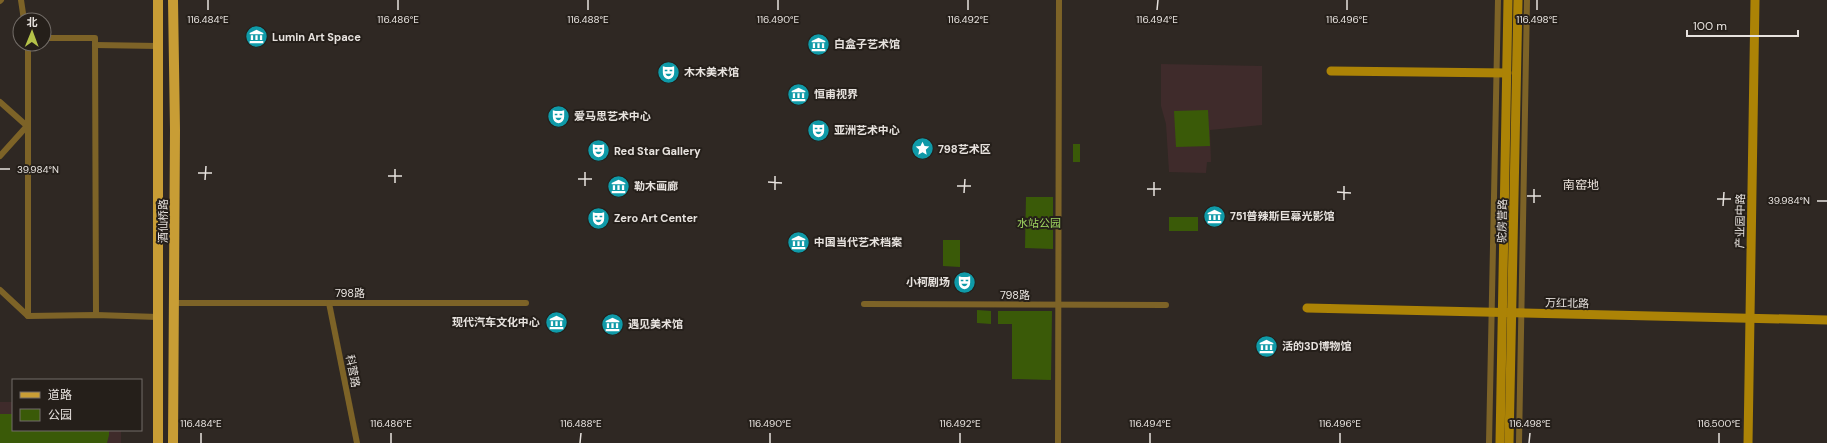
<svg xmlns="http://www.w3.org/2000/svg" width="1827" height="443" viewBox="0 0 1827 443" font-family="'DM Sans','Noto Sans SC',sans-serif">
<rect width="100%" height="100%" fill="#2f2823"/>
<g fill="#3f2b2b">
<polygon points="1161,64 1262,66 1262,125 1210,130 1211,162 1207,162 1206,173 1169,172 1166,124 1161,106"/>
<polygon points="0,402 13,402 13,430 121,430 121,443 0,443"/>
</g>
<g fill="#3a5a08">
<polygon points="1208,110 1210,146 1176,147 1174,111"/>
<rect x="1073" y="144" width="7" height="18"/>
<polygon points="1026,197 1053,197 1053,249 1025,248"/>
<rect x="1169" y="217" width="29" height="14"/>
<polygon points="943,240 960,240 960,267 943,266"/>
<polygon points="977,310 991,311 991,324 977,323"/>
<polygon points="998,311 1052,311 1051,380 1012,379 1012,324 998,324"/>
<polygon points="0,414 13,414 13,430 109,430 109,435 107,443 0,443"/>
</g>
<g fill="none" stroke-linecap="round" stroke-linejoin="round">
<g stroke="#7d6327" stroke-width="6">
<polyline points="21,0 24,20"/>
<polyline points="0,1 1,0"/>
<polyline points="44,38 95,38 96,315"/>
<polyline points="95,45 158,46"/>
<polyline points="0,102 27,126 0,156"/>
<polyline points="0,290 28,316 96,315 158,317"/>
<polyline points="174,303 526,303"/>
<polyline points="329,303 357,443"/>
<polyline points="864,304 1166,305"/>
<polyline points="28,316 28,44"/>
<polyline points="1058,443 1059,0"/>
<polyline points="1489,443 1498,0"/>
<polyline points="1519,443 1527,0"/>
</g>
<g stroke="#ac8306" stroke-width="9">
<polyline points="1331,71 1507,73"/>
<polyline points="1307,308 1827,320"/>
<polyline points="1500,443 1508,0"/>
<polyline points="1509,443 1518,0"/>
<polyline points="1748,443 1755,0"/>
</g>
<g stroke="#c89d35" stroke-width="10">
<polyline points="173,0 175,130 173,443"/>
<polyline points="158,443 158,0"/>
</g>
</g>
<path fill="none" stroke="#e7e2de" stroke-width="1.5" d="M208,10V0M398,10V0M588,10V0M778,10V0M968,10V0M1157,10L1158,0M1347,10V0M1537,10V0M0,169H10M198,173H212M388,176H402M578,179H592M205,180L206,166M768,182L782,183M395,183V169M585,186V172M957,186H971M1147,189H1161M775,190V176M1337,192L1351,193M964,193L965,179M1154,196V182M1527,196H1541M1717,199H1731M1344,200V186M1817,201H1827M1534,203V189M1723,206L1724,192M201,443V433M391,443V433M580,443L581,433M770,443V433M960,443V433M1150,443V433M1340,443V433M1529,443L1530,433M1719,443V433"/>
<defs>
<symbol id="museum-disc" viewBox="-11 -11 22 22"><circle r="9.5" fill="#0f9aa8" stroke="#251f1a"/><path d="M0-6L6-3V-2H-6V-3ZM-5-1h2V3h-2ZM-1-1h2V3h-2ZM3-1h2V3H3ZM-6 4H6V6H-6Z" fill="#fff"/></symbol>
<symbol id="theatre-disc" viewBox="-11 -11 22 22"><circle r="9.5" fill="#0f9aa8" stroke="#251f1a"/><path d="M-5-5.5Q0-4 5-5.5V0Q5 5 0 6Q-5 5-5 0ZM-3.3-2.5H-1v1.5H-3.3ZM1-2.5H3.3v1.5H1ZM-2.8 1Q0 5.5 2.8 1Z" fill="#fff"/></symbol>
<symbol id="sight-disc" viewBox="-11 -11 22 22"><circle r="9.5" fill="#0f9aa8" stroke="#251f1a"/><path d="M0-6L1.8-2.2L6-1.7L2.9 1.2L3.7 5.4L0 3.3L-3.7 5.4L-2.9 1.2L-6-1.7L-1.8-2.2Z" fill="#fff"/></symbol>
</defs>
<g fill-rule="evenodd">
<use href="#museum-disc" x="244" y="24" width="25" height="25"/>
<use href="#museum-disc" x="806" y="32" width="25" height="25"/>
<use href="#theatre-disc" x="656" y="60" width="25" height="25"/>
<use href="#museum-disc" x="786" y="82" width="25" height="25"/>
<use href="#theatre-disc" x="546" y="104" width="25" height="25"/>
<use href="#theatre-disc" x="806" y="118" width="25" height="25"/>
<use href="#sight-disc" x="910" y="136" width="25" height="25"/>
<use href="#theatre-disc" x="586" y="138" width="25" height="25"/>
<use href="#museum-disc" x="606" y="174" width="25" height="25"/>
<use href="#museum-disc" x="1202" y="204" width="25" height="25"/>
<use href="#theatre-disc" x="586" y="206" width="25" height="25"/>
<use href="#museum-disc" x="786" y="230" width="25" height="25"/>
<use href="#theatre-disc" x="952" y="270" width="25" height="25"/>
<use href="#museum-disc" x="544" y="310" width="25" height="25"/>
<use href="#museum-disc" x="600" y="312" width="25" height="25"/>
<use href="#museum-disc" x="1254" y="334" width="25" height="25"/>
</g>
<g text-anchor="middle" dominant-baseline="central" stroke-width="4" stroke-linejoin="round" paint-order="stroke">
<g font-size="11" font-weight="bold" fill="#e7e2de" stroke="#251f1a" text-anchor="start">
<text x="272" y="37">Lumin Art Space</text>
<text x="834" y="44">白盒子艺术馆</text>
<text x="684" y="72">木木美术馆</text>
<text x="814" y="94">恒甫视界</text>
<text x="574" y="116">爱马思艺术中心</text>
<text x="834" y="130">亚洲艺术中心</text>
<text x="938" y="149">798艺术区</text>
<text x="614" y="151">Red Star Gallery</text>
<text x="634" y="186">勒木画廊</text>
<text x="1230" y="216">751普辣斯巨幕光影馆</text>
<text x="614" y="218">Zero Art Center</text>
<text x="814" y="242">中国当代艺术档案</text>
<text x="950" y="282" text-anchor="end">小柯剧场</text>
<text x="540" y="322" text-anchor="end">现代汽车文化中心</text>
<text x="628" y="324">遇见美术馆</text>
<text x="1282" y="346">活的3D博物馆</text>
</g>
<g font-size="11" fill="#e7e2de" stroke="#251f1a">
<text transform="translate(163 221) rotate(-90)">酒仙桥路</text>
<text transform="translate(1502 221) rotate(-89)">驼房营路</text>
<text transform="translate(1740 221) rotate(-89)">产业园中路</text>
<text x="350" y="293">798路</text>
<text x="1015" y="295">798路</text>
<text transform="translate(1567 303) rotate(1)">万红北路</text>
<text transform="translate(353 371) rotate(79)">科营路</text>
</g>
<g font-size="11" fill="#9fd560" stroke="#251f1a">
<text x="1039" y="223">水站公园</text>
</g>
<g font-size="12" fill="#ebe2db" stroke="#251f1a">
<text x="1581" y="185">南窑地</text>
</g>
</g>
<g font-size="10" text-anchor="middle" fill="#e7e2de" stroke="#251f1a" stroke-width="4" stroke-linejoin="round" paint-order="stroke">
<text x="208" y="23">116.484°E</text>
<text x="398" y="23">116.486°E</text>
<text x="588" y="23">116.488°E</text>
<text x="778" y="23">116.490°E</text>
<text x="968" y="23">116.492°E</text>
<text x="1157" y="23">116.494°E</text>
<text x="1347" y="23">116.496°E</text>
<text x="1537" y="23">116.498°E</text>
<text x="38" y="173">39.984°N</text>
<text x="1789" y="204">39.984°N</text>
<text x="201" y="427">116.484°E</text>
<text x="391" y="427">116.486°E</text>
<text x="581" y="427">116.488°E</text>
<text x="770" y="427">116.490°E</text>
<text x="960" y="427">116.492°E</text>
<text x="1150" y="427">116.494°E</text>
<text x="1340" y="427">116.496°E</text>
<text x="1530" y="427">116.498°E</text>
<text x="1719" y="427">116.500°E</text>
</g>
<rect x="12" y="379" width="130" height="52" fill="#251f1a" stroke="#736d68"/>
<rect x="20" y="392" width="20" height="6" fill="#c89d35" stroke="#736d68"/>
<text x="48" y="399" font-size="12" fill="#e7e2de">道路</text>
<rect x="20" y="409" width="20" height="12" fill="#3a5a08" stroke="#736d68"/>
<text x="48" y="419" font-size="12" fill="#e7e2de">公园</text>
<g transform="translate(32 32) rotate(1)"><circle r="19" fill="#251f1a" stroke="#736d68"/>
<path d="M0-3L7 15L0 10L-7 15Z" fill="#b5c249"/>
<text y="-6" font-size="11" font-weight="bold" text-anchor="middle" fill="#e7e2de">北</text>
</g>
<path d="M1687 30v6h111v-6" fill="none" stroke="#e7e2de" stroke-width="2"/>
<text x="1693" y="30" font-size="12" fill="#e7e2de" stroke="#251f1a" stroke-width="3" paint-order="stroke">100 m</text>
</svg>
